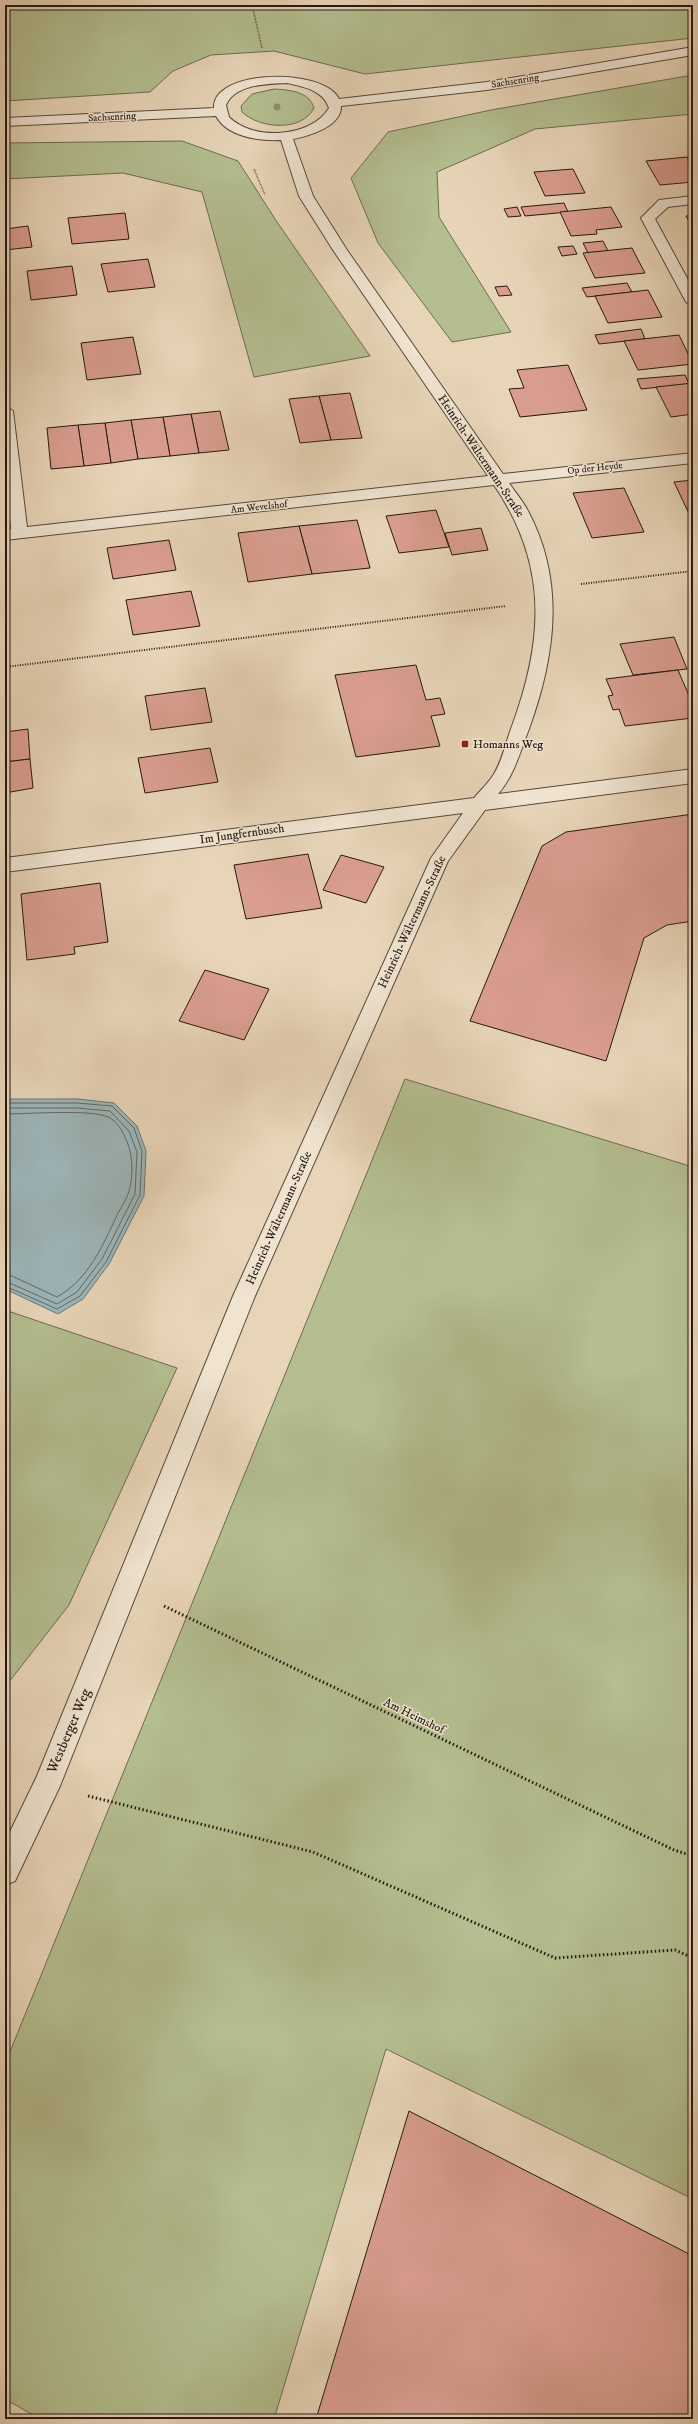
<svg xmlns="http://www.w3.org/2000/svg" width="698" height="2424" viewBox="0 0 698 2424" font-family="'IM FELL DW Pica',serif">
<rect width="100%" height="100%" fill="#e8d5b8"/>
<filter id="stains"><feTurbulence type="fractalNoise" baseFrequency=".005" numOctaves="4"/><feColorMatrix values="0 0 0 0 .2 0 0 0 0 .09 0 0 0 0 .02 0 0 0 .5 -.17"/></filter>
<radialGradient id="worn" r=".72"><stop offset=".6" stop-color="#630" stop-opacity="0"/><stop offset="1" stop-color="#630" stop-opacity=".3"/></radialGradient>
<g fill="#b4be90" stroke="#6c6c51">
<polygon points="5,5 693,5 693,38 365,74 274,51 211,55 173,71 150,92 5,101"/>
<polygon points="693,75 693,114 535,129 437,172 439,217 511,332 452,342 378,243 351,178 388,132 491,110"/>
<path d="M274,89C289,90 309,91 314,108C302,132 260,129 242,112L241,106L252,94Z"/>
<polygon points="182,141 238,161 277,222 370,356 254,377 202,192 123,173 5,179 5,143"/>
<polygon points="405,1079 693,1167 693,2199 386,2049 274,2419 40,2419 5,2399 5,2064"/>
<polygon points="5,1310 177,1368 69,1605 5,1687"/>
</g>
<polygon fill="#9cb6ba" stroke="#6c7777" points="5,1099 78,1099 114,1103 137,1126 146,1151 144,1196 109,1264 83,1299 58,1314 5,1289"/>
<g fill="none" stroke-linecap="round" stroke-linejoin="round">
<g stroke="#606866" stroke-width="1">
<polyline points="5,1103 77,1103 112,1106 134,1128 142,1151 140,1195 106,1262 80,1296 57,1309 5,1286"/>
<polyline points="5,1108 77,1108 110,1111 129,1131 137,1152 135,1194 102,1259 77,1292 57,1304 5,1281"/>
<path d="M5,1114C26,1114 92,1109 108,1117C115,1120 121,1128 124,1135C133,1152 134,1173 129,1191C127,1199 122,1206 118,1213C103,1245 89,1279 57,1297L12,1276L5,1275"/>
</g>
</g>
<g fill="#da9e90" stroke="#241912">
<polygon points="687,157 693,168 693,182 660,185 646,161"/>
<polygon points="573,169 585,193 545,196 534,172"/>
<polygon points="564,203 568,212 525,216 521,207"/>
<polygon points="517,207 521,216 508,217 504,209"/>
<polygon points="611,207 622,227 596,230 597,234 571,236 560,212"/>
<polygon points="125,213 129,239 72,244 68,218"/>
<polygon points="693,215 693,228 686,216"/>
<polygon points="28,226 32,247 5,250 5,229"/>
<polygon points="603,241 608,251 588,253 583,243"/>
<polygon points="573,246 577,254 562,256 558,247"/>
<polygon points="632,248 645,273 595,278 583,253"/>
<polygon points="148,259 155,287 108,292 101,264"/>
<polygon points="72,266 77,295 31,300 27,271"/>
<polygon points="627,283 632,292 587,297 582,288"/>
<polygon points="507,286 512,295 499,296 495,287"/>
<polygon points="648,290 662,317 608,323 595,296"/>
<polygon points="641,329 645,339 599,344 595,335"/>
<polygon points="679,335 693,364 638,370 624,341"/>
<polygon points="133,337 141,374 87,380 81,343"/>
<polygon points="568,365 587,410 520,417 509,389 524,388 517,370"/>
<polygon points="685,375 689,384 641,389 637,379"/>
<polygon points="693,383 693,414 671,417 656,387"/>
<polygon points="350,393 362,438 331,440 319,396"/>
<polygon points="319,396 331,440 300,443 289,399"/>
<polygon points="220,411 229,450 199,453 191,414"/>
<polygon points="191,414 199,453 170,456 163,417"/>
<polygon points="163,417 170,456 138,459 131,420"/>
<polygon points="131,420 138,459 111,463 105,423"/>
<polygon points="105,423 111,463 84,466 78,425"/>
<polygon points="78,425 84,466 51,469 47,428"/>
<polygon points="693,480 693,518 691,518 674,482"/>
<polygon points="624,488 644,532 592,538 573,493"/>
<polygon points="436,510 449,547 399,553 386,516"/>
<polygon points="357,520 370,568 312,574 299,526"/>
<polygon points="299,526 312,574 248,582 238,533"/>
<polygon points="481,528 488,550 452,555 445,533"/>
<polygon points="169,540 176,570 113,579 107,548"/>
<polygon points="191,591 200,626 133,635 126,600"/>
<polygon points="674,637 687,669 633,675 620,644"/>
<polygon points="416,665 426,700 440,698 445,714 431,716 440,746 356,757 335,675"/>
<polygon points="678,670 693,705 693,718 625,726 619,709 613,710 608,696 613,695 606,679"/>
<polygon points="205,688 212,722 151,730 145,696"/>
<polygon points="28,729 30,759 5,762 5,732"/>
<polygon points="210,748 218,782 145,793 138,758"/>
<polygon points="30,759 33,788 5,793 5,762"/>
<polygon points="693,814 693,921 667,925 644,938 606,1061 470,1021 542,846 566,832"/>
<polygon points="308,854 322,908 246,919 234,865"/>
<polygon points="341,855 384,867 366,903 323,890"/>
<polygon points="100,883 108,942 74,947 75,954 27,960 21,894"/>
<polygon points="205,970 269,989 244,1040 179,1021"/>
<polygon points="409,2111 693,2256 693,2419 316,2419"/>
</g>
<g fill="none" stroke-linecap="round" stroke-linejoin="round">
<defs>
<g id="minor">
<path d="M693,47V55L487,90L341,106C342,126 309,136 293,139L313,196L347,250L503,474L693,453V463L509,483C515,492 523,501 528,511C566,582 555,657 529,729C520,752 514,776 498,794L693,769V783L485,810L448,861L255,1296L60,1786L15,1881L5,1885V1842L37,1776L233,1296L431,858L463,813L5,872V858L474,798C480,791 487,784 492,777C502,763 506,741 512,726C544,639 548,564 494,485L5,540V530L11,529L5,475V406L13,411L27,527L488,476L333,250L299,196L281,140C259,141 227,137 216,116L5,126V118L214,108C212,69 324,67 339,99L487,82ZM287,83C304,87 323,90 329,108C311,138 253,141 229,117L226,105C235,84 267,84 287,83Z"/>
<polygon points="693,196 693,204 668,207 655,219 693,289 693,306 686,302 641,218 659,200"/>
</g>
</defs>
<use href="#minor" stroke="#55483c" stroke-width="2"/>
<g stroke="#241912" stroke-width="1.5" stroke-dasharray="0.5 1" stroke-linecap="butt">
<polyline points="252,5 262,48"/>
<polyline points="254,169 265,195"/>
</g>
<g stroke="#241912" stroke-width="2" stroke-dasharray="1 1.5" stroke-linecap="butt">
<polyline points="581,584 693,571"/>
<polyline points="5,667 506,606"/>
</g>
<g stroke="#241912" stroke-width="3" stroke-dasharray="1.5 2.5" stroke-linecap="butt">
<polyline points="164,1606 674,1850 693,1856"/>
<polyline points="88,1796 313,1852 555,1958 675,1950 693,1958"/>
</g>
<use href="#minor" fill="#f0e4d1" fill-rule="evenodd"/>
</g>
<circle fill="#948972" cx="277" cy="107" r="3.5"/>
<rect fill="#8f2418" stroke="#f0e4d1" stroke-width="1.5" x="461" y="740" width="8" height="8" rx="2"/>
<g text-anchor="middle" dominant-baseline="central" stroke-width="3" stroke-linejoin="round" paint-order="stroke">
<g font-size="10" fill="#241912" stroke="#f0e4d1">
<text transform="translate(515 81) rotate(-9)">Sachsenring</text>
<text transform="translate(112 117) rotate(-3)">Sachsenring</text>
<text transform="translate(595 468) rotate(-6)">Op der Heyde</text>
<text transform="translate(259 507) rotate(-6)">Am Wevelshof</text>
</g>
<g font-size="12" fill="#241912" stroke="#f0e4d1">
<text transform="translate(481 456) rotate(56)">Heinrich-Wältermann-Straße</text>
<text transform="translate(242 834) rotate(-8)">Im Jungfernbusch</text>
<text transform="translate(412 922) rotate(-65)">Heinrich-Wältermann-Straße</text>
<text transform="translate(279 1218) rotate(-66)">Heinrich-Wältermann-Straße</text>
<text transform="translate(414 1716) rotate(26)">Am Heimshof</text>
</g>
<g font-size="12" fill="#241912" stroke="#f0e4d1" text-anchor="start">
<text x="473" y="744">Homanns Weg</text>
</g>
<g font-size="14" fill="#241912" stroke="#f0e4d1">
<text transform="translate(69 1731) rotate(-67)">Westberger Weg</text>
</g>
</g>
<rect width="698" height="2424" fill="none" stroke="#e8d5b8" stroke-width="20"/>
<rect x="6" y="6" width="686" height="2412" fill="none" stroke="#241912" stroke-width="2"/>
<rect x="10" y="10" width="678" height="2404" fill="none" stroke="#241912"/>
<rect width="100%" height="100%" filter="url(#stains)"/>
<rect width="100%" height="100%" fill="url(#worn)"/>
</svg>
